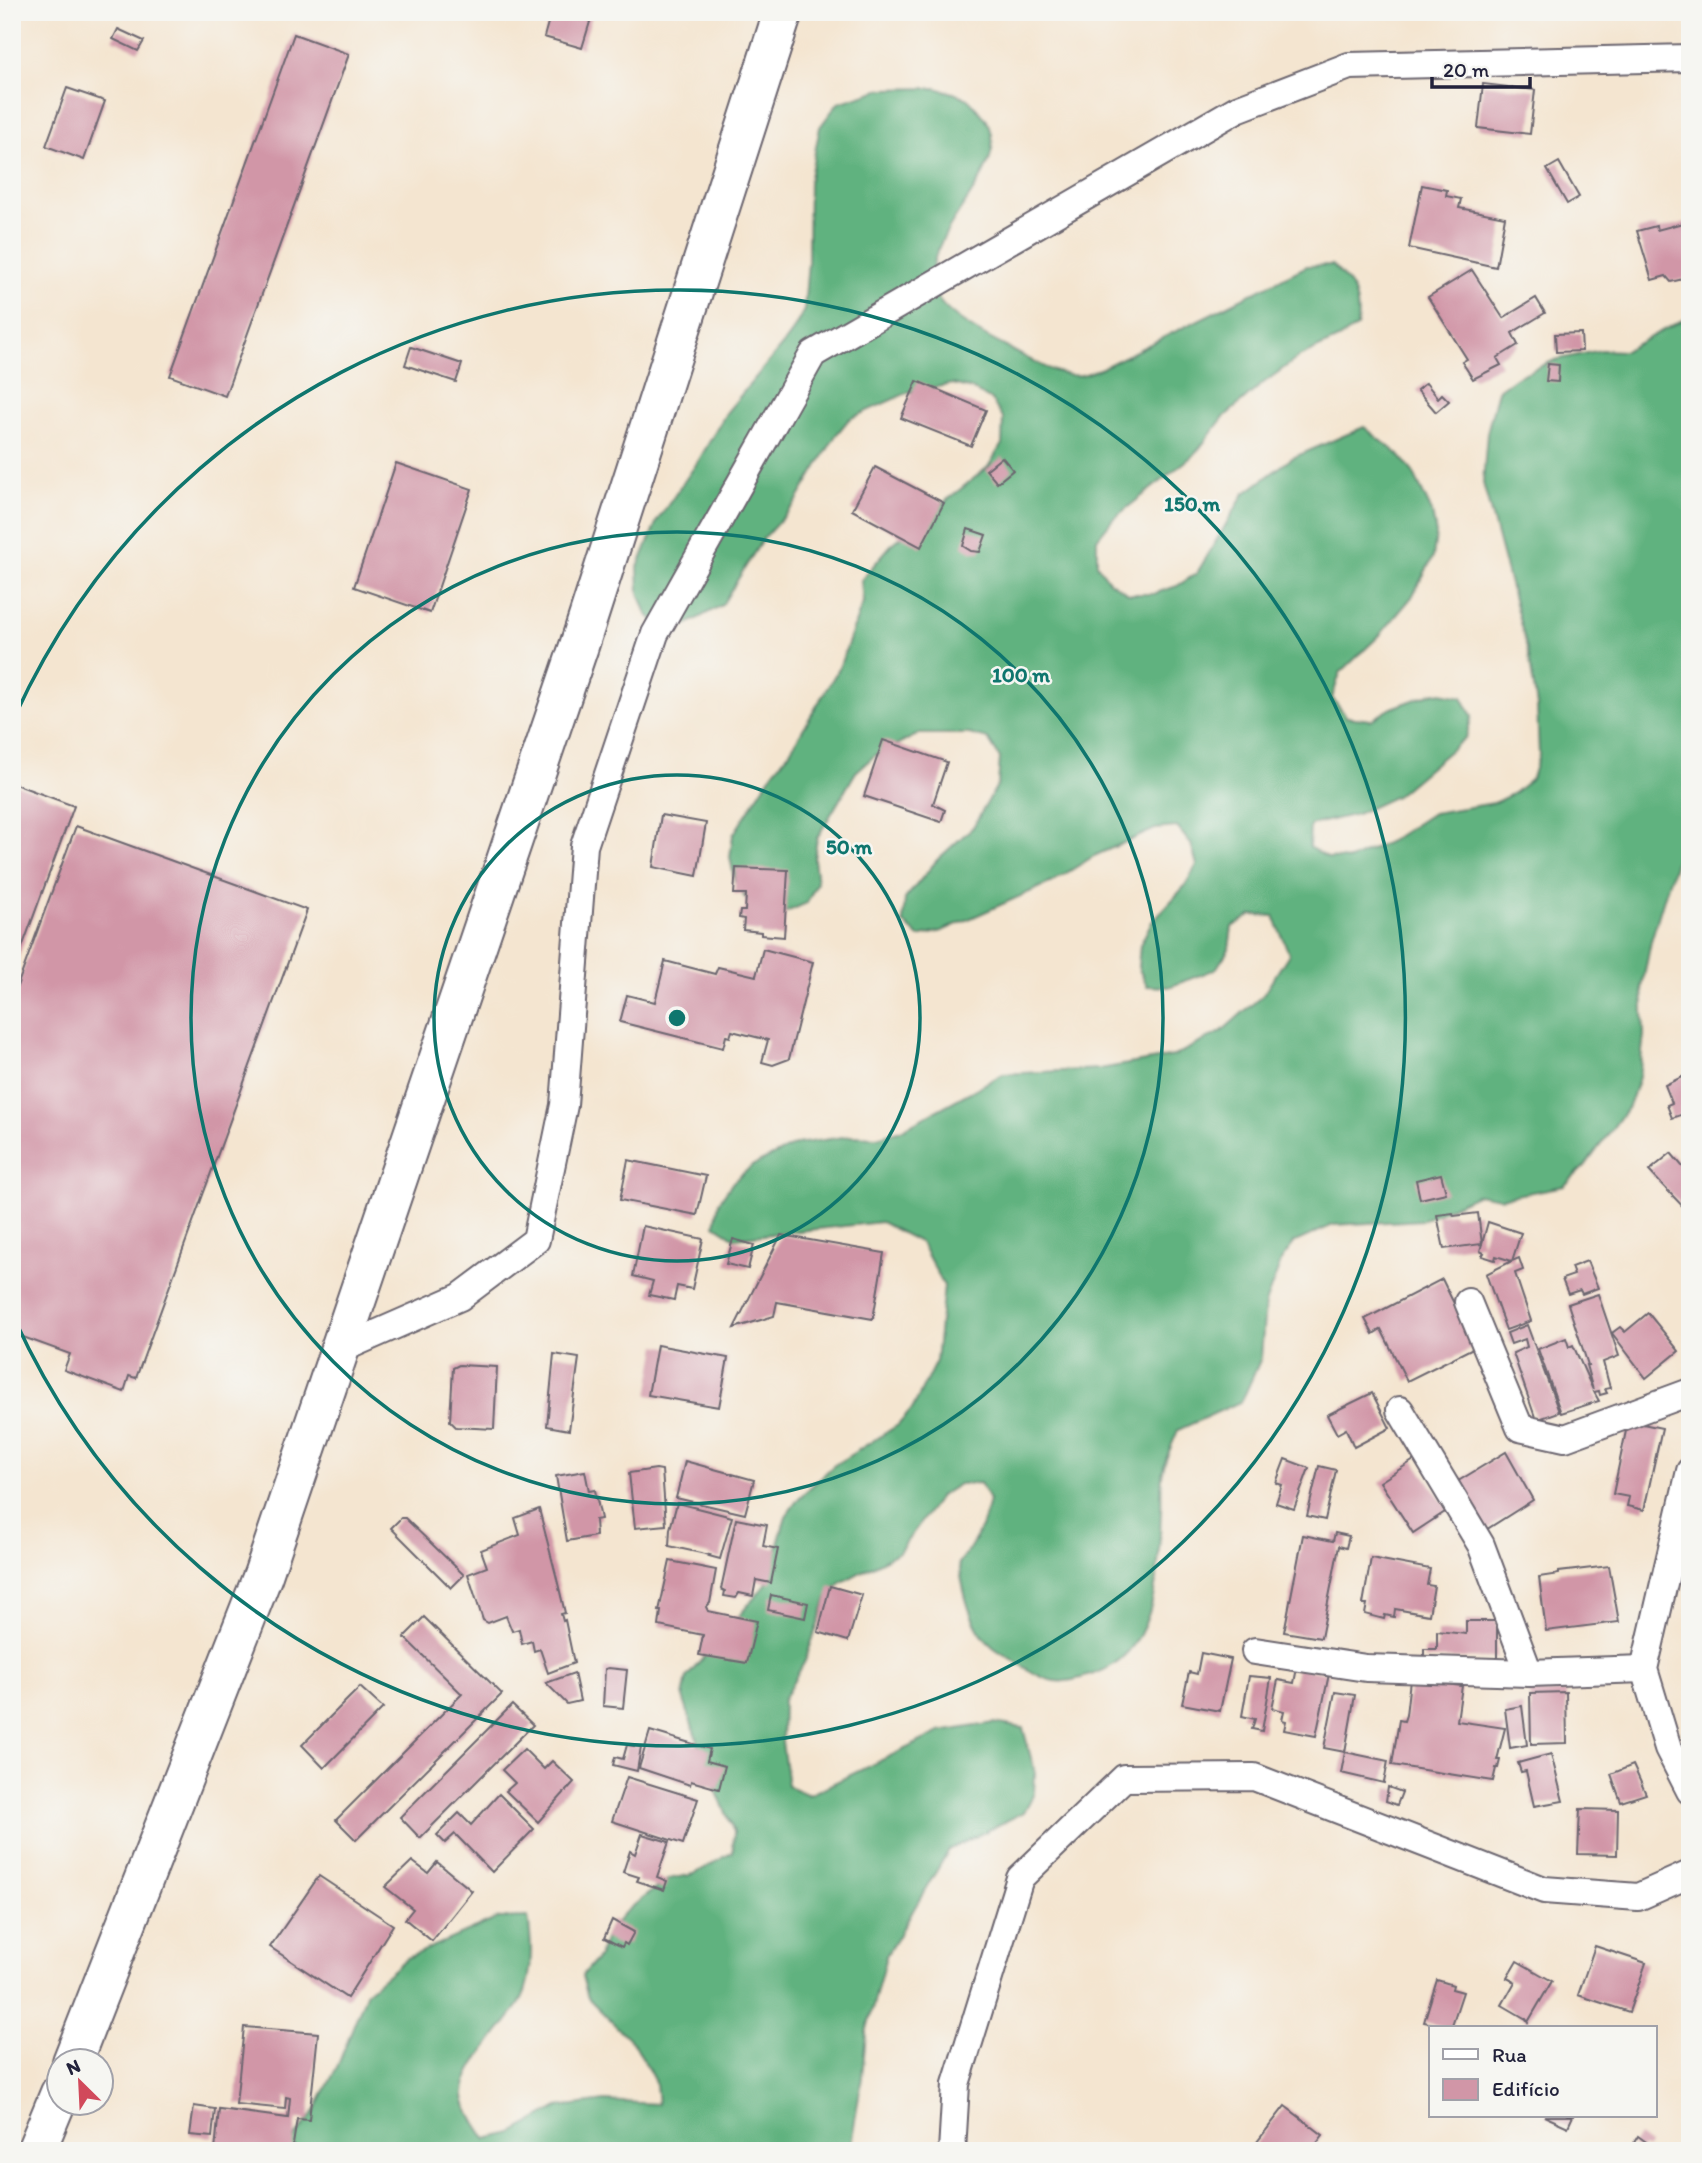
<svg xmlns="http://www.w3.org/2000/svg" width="1702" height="2163" viewBox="0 0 1702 2163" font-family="Itim,sans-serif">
<rect width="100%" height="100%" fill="#f6f6f2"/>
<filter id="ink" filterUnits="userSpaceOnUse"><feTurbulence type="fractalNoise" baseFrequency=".0143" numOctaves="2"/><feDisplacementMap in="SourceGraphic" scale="14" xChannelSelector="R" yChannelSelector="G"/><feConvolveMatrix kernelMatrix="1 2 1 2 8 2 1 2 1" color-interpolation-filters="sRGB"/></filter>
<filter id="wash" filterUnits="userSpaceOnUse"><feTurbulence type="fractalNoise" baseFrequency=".00686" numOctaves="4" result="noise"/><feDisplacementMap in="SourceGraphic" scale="28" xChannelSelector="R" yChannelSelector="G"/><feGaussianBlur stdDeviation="1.57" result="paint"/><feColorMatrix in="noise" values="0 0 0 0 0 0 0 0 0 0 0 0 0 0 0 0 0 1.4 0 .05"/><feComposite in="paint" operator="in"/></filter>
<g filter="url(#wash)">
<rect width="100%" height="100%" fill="#f4e5d0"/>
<path fill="#60b27f" stroke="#416a5d" stroke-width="2" d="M935,88C945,91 958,93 966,98C971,101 976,109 981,113C1029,165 912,232 935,293C944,316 990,339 1012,350C1029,359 1062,379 1081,375C1088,374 1095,370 1102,368L1307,266L1332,265C1354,287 1360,295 1357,327L1338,339L1299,357L1262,384L1223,418L1195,454L1113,519L1097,539V564L1109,581L1129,594H1153L1177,586L1197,573L1244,494L1292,458L1364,427L1398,454L1413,472L1432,512L1436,534L1433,557L1412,597L1379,636L1340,673L1332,698L1347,717L1371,720L1392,708L1435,692L1462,697L1472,716L1466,737L1396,796L1357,814L1310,825L1309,847L1328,858L1350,860L1390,841L1433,813L1494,803L1514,793L1532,778L1539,755L1537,706L1529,656L1483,483L1487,433L1498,390L1516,377L1555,360L1601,350L1624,351L1690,316V812L1651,941L1642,987L1644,1035L1639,1077L1630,1104L1585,1166L1564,1186L1500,1198L1478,1194L1423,1220L1333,1225L1295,1242L1282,1259L1265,1304L1261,1358L1242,1401L1178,1430C1173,1443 1166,1456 1163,1470C1160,1483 1162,1499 1161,1513C1158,1571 1159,1652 1094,1674C1057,1686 1051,1684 1019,1664C1011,1658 1000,1653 992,1646C970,1627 963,1591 959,1563C975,1543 984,1525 989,1500L980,1483L959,1484L940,1496L899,1552L842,1582L827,1598L805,1661L783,1700L782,1742L788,1786L809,1795L940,1732L994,1723L1023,1728L1035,1773L1034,1793L1024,1812L949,1850L886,1956L866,2033L862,2077L850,2151H284L315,2111L338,2065L367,1991L407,1958L498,1918L528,1917C532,1943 534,1976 521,2001C508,2027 456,2072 465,2101C468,2114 479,2127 486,2139L512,2133L559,2107L605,2101L658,2104L656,2084L636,2046L588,1998L582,1976L599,1956L607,1934L622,1915L644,1897L669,1879L694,1874L733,1852L734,1831L705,1765L683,1697L687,1677L767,1583L786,1516L799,1498L833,1466L898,1425L913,1408L936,1361L944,1286L921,1243L881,1222L735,1238L715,1225L719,1202L733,1182L752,1166L797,1144L850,1136L877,1137L901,1130L1003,1074L1100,1069L1174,1056L1221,1032L1240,1015L1263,995L1289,954L1274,916L1252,915L1232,927L1229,949L1216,969L1169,987L1147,986L1138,967L1140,945L1151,923L1184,887L1197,865L1191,844L1177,827L1155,829L1094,856L1052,882L942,931L919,937L903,922L905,899L937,860L973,827L998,784L1000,758L988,739L969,734H919L874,756L856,772L817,838L814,859L817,883L807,903L784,913L747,901L735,882L730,857L733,835L773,772L789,753L839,668L863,602L861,580L891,545L988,467L1002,444L1003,418L991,400L972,389L953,384L909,392L849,419L836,435L795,504L762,540L722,605L684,626L663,630L647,614L639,593L638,567L657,521L699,460L726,413L790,336L804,310L808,262L809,182L820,127L838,103L882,89Z"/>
<g id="blocks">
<g fill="#d196a7">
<polygon points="551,12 593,12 582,48 544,37"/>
<polygon points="118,29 144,41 138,51 113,39"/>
<polygon points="294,34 349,54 225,396 170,376"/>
<polygon points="1483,84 1535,90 1530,134 1478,128"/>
<polygon points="67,88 105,101 84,160 46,146"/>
<polygon points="1559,162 1579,197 1567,204 1547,169"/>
<polygon points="1422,185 1447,190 1446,196 1461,199 1459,208 1505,217 1496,267 1409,248"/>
<polygon points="1690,221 1690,297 1689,297 1683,279 1671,282 1666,276 1652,280 1637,231 1656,226 1657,230"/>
<polygon points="1472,270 1503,318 1536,298 1545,313 1512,333 1518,345 1497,358 1501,365 1473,379 1462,362 1467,359 1428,297"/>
<polygon points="1581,333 1582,351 1556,352 1555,334"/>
<polygon points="411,347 462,364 456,382 405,365"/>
<polygon points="1548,364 1559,365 1558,382 1546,381"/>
<polygon points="917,381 986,410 971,446 901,418"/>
<polygon points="1426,383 1438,398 1442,394 1449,401 1436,412 1417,390"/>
<polygon points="1002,457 1013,470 997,483 986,470"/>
<polygon points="396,463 472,489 430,613 354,587"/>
<polygon points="875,467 944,503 921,547 852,510"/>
<polygon points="968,529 986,535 980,552 971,551 963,546"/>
<polygon points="883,740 947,762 933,804 945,810 941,822 864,796"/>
<polygon points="12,783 74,806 13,972 12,972"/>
<polygon points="661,815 706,823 697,876 653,867"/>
<polygon points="76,826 307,910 136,1378 129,1376 124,1392 64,1370 70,1354 12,1333 12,1000"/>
<polygon points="736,868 788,870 784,937 761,935 761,932 743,930 744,919 739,918 740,911 745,911 746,894 734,894"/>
<polygon points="763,949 813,962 789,1059 773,1065 762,1062 768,1040 732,1031 730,1037 726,1036 723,1048 620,1022 627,995 655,1002 665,961 715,974 718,967 756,976"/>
<polygon points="1690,1073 1690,1112 1672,1118 1667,1105 1672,1103 1665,1085"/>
<polygon points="1671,1153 1690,1175 1690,1214 1649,1171"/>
<polygon points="628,1160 706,1176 697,1215 620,1200"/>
<polygon points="1441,1174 1446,1193 1420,1199 1416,1180"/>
<polygon points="1453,1213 1454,1216 1478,1213 1482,1244 1444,1249 1437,1215"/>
<polygon points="1488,1222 1521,1233 1512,1261 1519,1258 1523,1270 1515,1273 1531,1321 1506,1330 1486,1274 1512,1261 1496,1256 1495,1260 1482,1256 1484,1253 1480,1251"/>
<polygon points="643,1226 703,1239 692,1289 677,1286 674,1300 649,1295 653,1281 633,1276"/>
<polygon points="781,1235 884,1253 873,1319 777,1302 774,1316 734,1328"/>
<polygon points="733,1239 754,1245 748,1269 726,1264"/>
<polygon points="1587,1261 1598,1288 1582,1294 1580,1290 1568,1294 1562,1279 1574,1275 1571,1267"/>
<polygon points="1442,1279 1475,1347 1407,1381 1381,1329 1373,1334 1365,1319"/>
<polygon points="1598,1294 1619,1356 1603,1362 1610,1388 1605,1389 1607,1393 1600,1395 1599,1391 1594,1392 1599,1401 1561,1413 1538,1349 1566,1338 1569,1347 1573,1345 1593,1390 1586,1365 1588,1365 1568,1304"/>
<polygon points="1648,1313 1679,1351 1646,1378 1612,1333 1620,1327 1625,1332"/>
<polygon points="1527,1325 1559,1412 1536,1420 1513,1353 1527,1347 1525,1339 1511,1344 1507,1333"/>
<polygon points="657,1345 728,1358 719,1407 648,1395"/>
<polygon points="554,1354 579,1358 569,1430 547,1426"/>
<polygon points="459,1365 497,1367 494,1429 456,1427 450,1421 453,1368"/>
<polygon points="1372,1393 1390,1428 1354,1447 1346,1429 1337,1434 1327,1415"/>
<polygon points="1628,1421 1662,1428 1644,1510 1627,1506 1629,1497 1613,1494"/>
<polygon points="1506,1452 1533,1500 1484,1531 1455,1483"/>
<polygon points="1285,1459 1309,1468 1294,1509 1276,1503 1282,1485 1276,1483"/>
<polygon points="1414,1460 1448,1510 1413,1533 1380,1482"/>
<polygon points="685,1461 754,1480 745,1514 676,1498"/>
<polygon points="1319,1466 1336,1470 1325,1520 1307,1516"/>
<polygon points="656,1469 662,1470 666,1525 635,1528 629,1473"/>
<polygon points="585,1471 589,1491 595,1490 601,1519 595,1520 596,1536 567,1541 556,1476"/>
<polygon points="677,1503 732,1517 720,1559 709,1556 710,1555 669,1546 670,1529"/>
<polygon points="539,1509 556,1575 565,1613 561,1614 563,1621 565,1620 574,1663 548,1673 540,1649 534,1651 532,1641 522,1644 519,1629 512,1631 506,1616 488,1623 483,1620 468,1574 487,1567 481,1550 520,1535 515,1518"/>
<polygon points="401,1518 405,1518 464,1575 451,1588 391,1528"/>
<polygon points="736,1519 767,1525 763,1546 778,1549 771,1583 756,1580 753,1596 739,1593 736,1598 724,1596 725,1591 721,1589"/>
<polygon points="1335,1533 1349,1536 1346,1548 1339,1546 1321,1638 1284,1632 1303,1535 1333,1541"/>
<polygon points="1371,1558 1430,1569 1427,1585 1434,1586 1429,1615 1395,1609 1394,1617 1385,1615 1384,1619 1365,1614 1367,1604 1363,1604"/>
<polygon points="670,1561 716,1570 710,1603 706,1607 708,1611 757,1621 747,1663 699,1655 703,1635 659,1626 661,1611 659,1611"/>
<polygon points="1609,1566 1619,1622 1546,1631 1539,1577 1559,1574 1559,1572"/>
<polygon points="830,1586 862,1595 848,1641 818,1632"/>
<polygon points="771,1595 808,1603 805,1618 768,1610"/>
<polygon points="424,1617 502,1694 356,1840 336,1820 462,1694 404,1637"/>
<polygon points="1466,1621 1497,1621 1497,1658 1424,1659 1424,1649 1437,1649 1437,1631 1466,1634"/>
<polygon points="1201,1653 1231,1659 1220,1711 1182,1704 1189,1672 1197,1674"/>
<polygon points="608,1668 627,1670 623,1708 603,1706 605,1669"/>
<polygon points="1297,1668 1329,1674 1316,1736 1284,1730 1286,1721 1282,1720 1284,1711 1272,1708 1278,1680 1294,1683"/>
<polygon points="574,1673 580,1701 567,1704 546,1683"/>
<polygon points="1249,1676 1271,1678 1262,1731 1252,1729 1255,1719 1242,1716"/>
<polygon points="1410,1680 1462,1686 1457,1721 1505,1728 1497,1760 1500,1760 1498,1768 1496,1768 1493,1781 1392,1765 1399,1720 1404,1721 1406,1715"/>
<polygon points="360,1687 383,1708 324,1768 302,1745"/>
<polygon points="1335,1692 1355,1695 1345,1752 1324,1748"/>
<polygon points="1566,1692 1567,1743 1531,1744 1530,1693"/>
<polygon points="512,1705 533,1725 420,1838 400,1817"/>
<polygon points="1522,1706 1527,1745 1510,1748 1505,1709"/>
<polygon points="650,1731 710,1749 707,1761 725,1766 719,1789 691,1781 690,1785 639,1768"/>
<polygon points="627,1745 641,1747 637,1771 613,1765 615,1757 623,1759"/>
<polygon points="524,1749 544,1769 552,1761 574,1782 538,1822 506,1791 515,1783 502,1770"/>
<polygon points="1345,1752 1388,1761 1384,1783 1341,1773"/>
<polygon points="1551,1754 1563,1801 1534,1806 1526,1771 1521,1772 1518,1763"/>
<polygon points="1633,1765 1646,1794 1621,1802 1611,1774"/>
<polygon points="627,1777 698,1799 683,1844 612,1821"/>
<polygon points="1388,1787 1402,1792 1397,1805 1386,1801"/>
<polygon points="499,1794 534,1829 492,1872 455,1834 445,1843 437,1835 459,1813 471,1825"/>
<polygon points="1580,1809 1618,1810 1617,1855 1578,1854"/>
<polygon points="642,1834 669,1842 657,1877 667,1881 664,1890 637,1881 639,1877 623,1872 630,1851 635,1854"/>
<polygon points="412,1861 428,1873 437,1862 472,1891 432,1941 405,1919 413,1909 385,1887"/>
<polygon points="319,1876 393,1925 347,1998 270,1947"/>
<polygon points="612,1920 634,1932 627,1945 624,1943 622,1947 604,1938"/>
<polygon points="1595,1946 1646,1963 1629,2012 1578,1995"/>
<polygon points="1517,1961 1552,1981 1528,2022 1526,2019 1502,2005 1515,1982 1507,1978"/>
<polygon points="1437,1980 1453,1985 1452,1989 1463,1992 1451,2028 1424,2022"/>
<polygon points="244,2027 318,2033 309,2120 297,2119 292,2151 215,2151 219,2109 288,2118 290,2098 286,2097 285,2109 236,2104"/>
<polygon points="194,2106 215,2109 212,2137 190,2135"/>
<polygon points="1285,2106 1323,2135 1311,2151 1250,2151"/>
<polygon points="1544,2116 1573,2116 1568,2127"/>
<polygon points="1638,2136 1649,2144 1647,2149 1644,2147 1639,2151 1632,2146"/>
</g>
</g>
</g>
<g filter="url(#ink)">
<use href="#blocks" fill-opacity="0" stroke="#6c666f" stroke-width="2"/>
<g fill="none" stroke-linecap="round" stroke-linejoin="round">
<defs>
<g id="minor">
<polyline points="1468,1302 1520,1428 1565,1438 1690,1392"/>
<polyline points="339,1350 460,1297 536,1240 564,1105 584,846 655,634 813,354 1237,109 1349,66 1690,58"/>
<polyline points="1400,1410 1481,1545 1529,1673"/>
<polyline points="1690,1471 1644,1669 1668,1748 1690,1791"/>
<polyline points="1255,1651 1366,1668 1529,1673 1644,1669"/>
<polyline points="952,2151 956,2084 1020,1878 1124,1778 1254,1777 1544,1890 1638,1897 1690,1874"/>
</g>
<g id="secondary">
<polyline points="72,2062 263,1575 579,646 783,12"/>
<polyline points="36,2151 60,2093"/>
</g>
</defs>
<use href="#minor" stroke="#6c666f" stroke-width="30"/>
<use href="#secondary" stroke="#6c666f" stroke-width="42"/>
<use href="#minor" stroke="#fff" stroke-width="26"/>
<use href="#secondary" stroke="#fff" stroke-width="38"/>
</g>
</g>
<g fill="none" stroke="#0f766e" stroke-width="3.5">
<circle cx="677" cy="1018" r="243"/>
<circle cx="677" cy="1018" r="486"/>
<path d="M15 716A728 728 0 1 1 15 1320"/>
</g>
<circle cx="677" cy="1018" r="10" fill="#0f766e" stroke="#f6f6f2" stroke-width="3.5"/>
<g font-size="21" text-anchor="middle" font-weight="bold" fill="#0f766e" stroke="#f6f6f2" stroke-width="5" stroke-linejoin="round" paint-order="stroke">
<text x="1192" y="511">150 m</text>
<text x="1021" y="682">100 m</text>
<text x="849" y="854">50 m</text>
</g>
<rect width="1702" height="2163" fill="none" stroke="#f6f6f2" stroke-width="42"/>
<rect x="1429" y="2026" width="228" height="91" fill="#f6f6f2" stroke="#a1a1a9" stroke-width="2"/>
<rect x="1443" y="2049" width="35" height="10" fill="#ffffff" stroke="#a1a1a9" stroke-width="2"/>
<text x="1492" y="2062" font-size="21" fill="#22223b">Rua</text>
<rect x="1443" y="2079" width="35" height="21" fill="#d196a7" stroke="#a1a1a9" stroke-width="2"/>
<text x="1492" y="2096" font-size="21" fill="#22223b">Edifício</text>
<g transform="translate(80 2082) rotate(336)"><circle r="33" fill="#f6f6f2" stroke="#a1a1a9" stroke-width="2"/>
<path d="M0-5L12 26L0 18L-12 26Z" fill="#d1495b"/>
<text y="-10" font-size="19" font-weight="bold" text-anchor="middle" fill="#22223b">N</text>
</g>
<path d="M1432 77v10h98v-10" fill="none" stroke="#22223b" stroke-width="3.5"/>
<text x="1443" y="77" font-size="21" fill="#22223b" stroke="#f6f6f2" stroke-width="5" paint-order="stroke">20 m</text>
</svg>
